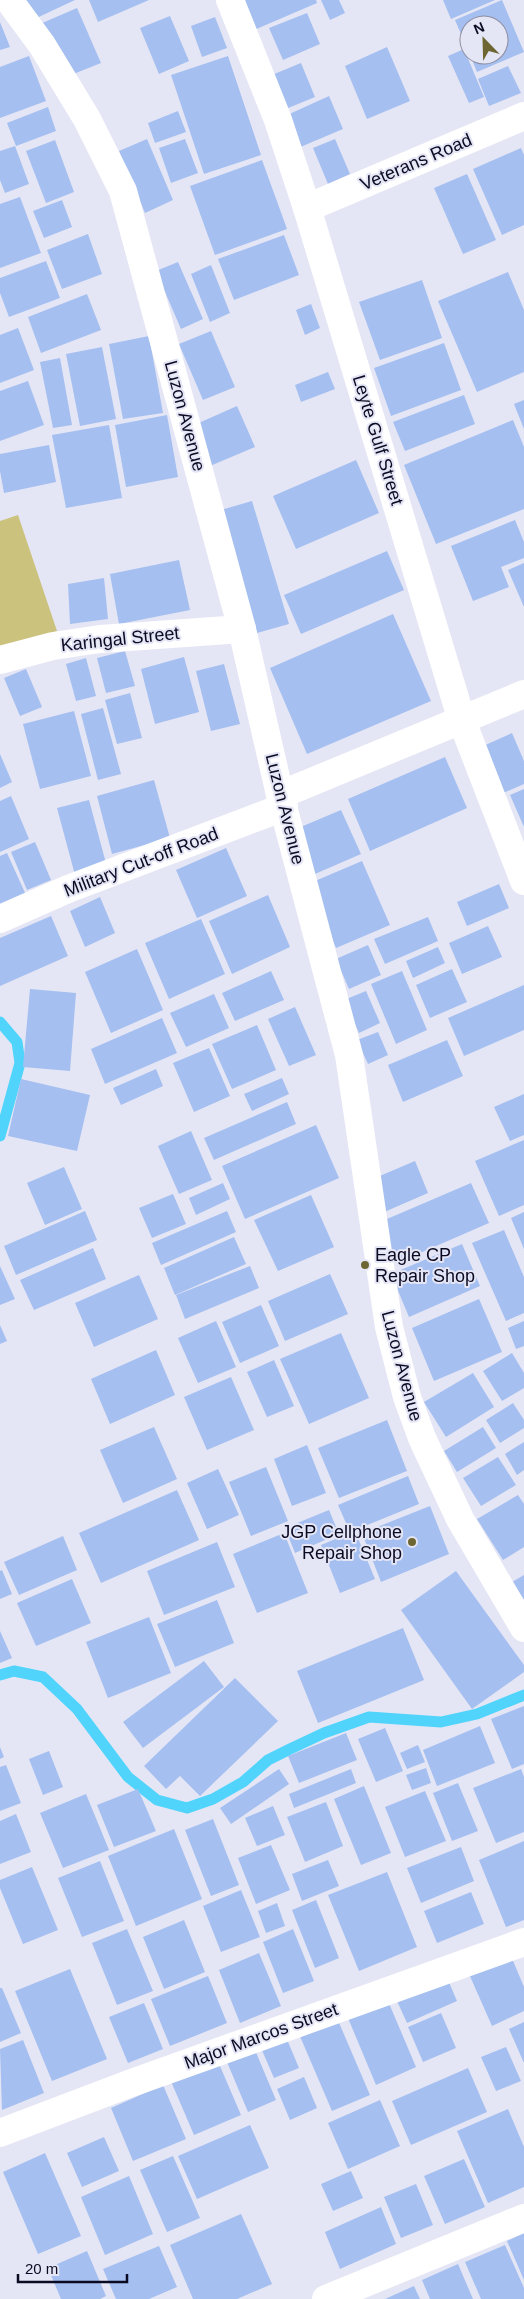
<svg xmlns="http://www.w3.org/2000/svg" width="524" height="2299" viewBox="0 0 524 2299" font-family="Helvetica,sans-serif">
<rect width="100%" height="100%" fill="#e5e6f5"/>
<polygon fill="#cbc27d" points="18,515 57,631 0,650 0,521"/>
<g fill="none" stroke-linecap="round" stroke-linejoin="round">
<g stroke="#50d4fc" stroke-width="11">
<polyline points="0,1022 17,1042 20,1063 0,1136"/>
<polyline points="0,1675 14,1671 43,1677 77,1709 128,1777 157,1800 187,1808 213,1799 243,1782 268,1760 290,1749 324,1733 369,1717 441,1722 477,1714 524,1695"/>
</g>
</g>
<g fill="#a4bff0">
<polygon points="15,0 75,0 28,22"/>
<polygon points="89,0 149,0 98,22"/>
<polygon points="241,0 316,0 317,3 254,30"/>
<polygon points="321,0 339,0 345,13 330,20"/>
<polygon points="443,0 495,0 451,19"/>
<polygon points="502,0 524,52 477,72 470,55 499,55 499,25 469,25 469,53 455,20"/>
<polygon points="77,8 101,63 66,77 40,24"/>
<polygon points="307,13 320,44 283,60 269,28"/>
<polygon points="170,16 189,61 159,74 140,28"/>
<polygon points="215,17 227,48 202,57 191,26"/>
<polygon points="0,22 10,47 0,50"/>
<polygon points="387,47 410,101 367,119 345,66"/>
<polygon points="464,49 484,97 469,103 448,56"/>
<polygon points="29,56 46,101 0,118 0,67"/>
<polygon points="228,56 261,155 204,174 171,75"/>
<polygon points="301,63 315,97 281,111 267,77"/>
<polygon points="508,66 521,93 489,106 478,79"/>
<polygon points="329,96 343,129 298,148 285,116"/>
<polygon points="48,107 56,131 16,146 7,123"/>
<polygon points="178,111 186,132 155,143 148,123"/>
<polygon points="147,139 173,200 145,213 119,151"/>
<polygon points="185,139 198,173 171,183 159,148"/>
<polygon points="335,139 350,174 328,184 313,148"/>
<polygon points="55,140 74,192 46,203 26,151"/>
<polygon points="15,146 29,184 5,193 0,180 0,151"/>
<polygon points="521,148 524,155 524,225 502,235 473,169"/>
<polygon points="262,160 287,229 215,255 190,186"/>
<polygon points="467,174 496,240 463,254 434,188"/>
<polygon points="20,197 41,253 0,268 0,204"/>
<polygon points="62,200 72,227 44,238 33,211"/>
<polygon points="88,234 102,274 62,289 47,250"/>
<polygon points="284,235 299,275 234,300 218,259"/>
<polygon points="46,261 60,298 9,317 0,293 0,278"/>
<polygon points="178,262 203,319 181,329 156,271"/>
<polygon points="211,265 230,313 210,322 191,274"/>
<polygon points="508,272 524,310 524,372 477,392 438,301"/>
<polygon points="422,280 442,338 380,360 359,302"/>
<polygon points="87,294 101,330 41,353 28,317"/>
<polygon points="311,304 320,328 305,335 296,310"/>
<polygon points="18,328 34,370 0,383 0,335"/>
<polygon points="211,331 235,387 203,400 179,344"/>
<polygon points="149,336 163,413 123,419 109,344"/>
<polygon points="444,343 461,390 391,416 374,368"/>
<polygon points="102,347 116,419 80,426 66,354"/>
<polygon points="60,358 72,425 53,428 40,362"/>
<polygon points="328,372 335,389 301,402 295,385"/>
<polygon points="28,381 44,425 0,441 0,391"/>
<polygon points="464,395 475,424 405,451 393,422"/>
<polygon points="524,400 524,429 514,404"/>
<polygon points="237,406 255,447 210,466 192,426"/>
<polygon points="167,415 178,477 126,487 115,425"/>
<polygon points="513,420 524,447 524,509 436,544 404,465"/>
<polygon points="109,425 122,498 66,508 52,435"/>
<polygon points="49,445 56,482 4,493 0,471 0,454"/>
<polygon points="356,460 379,513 296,549 273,496"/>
<polygon points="252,501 289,624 257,633 221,510"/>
<polygon points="515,520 524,542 524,558 501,567 509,587 473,601 451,546"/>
<polygon points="387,551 404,590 301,634 284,595"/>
<polygon points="179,560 190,610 119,624 110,574"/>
<polygon points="524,563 524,607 508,570"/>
<polygon points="104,578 108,619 70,624 68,584"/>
<polygon points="393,614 431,701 307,754 270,668"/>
<polygon points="125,651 135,686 106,693 97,658"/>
<polygon points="184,657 199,712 155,724 141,669"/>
<polygon points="86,658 96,696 76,701 66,664"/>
<polygon points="224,664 240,724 211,731 196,671"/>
<polygon points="26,669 42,707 20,716 4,678"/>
<polygon points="130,693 142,738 117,744 105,700"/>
<polygon points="103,708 121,774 98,780 81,714"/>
<polygon points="74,711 91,776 40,789 23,724"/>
<polygon points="512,733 524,761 524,784 501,794 481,747"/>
<polygon points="0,754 12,782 0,788"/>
<polygon points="445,757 467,808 370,851 348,799"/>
<polygon points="154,780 170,838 112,854 97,796"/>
<polygon points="524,789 524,827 510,795"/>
<polygon points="11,796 29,839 0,852 0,801"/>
<polygon points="89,800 107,867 75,875 57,808"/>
<polygon points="341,810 361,854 315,874 296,829"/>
<polygon points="35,842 51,880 27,890 11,852"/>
<polygon points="226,848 247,896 197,918 176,870"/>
<polygon points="7,853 26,895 0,906 0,856"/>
<polygon points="362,861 390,925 336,948 308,884"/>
<polygon points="499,884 509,908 467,926 457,902"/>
<polygon points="268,895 290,947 232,974 209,921"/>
<polygon points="100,897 115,933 85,947 70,911"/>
<polygon points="51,916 68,956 0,986 0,938"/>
<polygon points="428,917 438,941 385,964 374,939"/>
<polygon points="201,919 225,974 169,999 145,943"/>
<polygon points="488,926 502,957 462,974 449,943"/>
<polygon points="368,945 381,975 349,989 336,959"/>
<polygon points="438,947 445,963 413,978 406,961"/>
<polygon points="137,949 163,1010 111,1033 85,972"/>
<polygon points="452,969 467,1002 430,1018 416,985"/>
<polygon points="271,971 284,1000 235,1021 222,993"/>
<polygon points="402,971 427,1030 396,1044 371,984"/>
<polygon points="524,985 524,1030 464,1056 448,1018"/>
<polygon points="30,989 76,993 70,1071 23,1067"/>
<polygon points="366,991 380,1023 359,1033 344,1000"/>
<polygon points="214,994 229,1028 186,1047 170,1013"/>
<polygon points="295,1007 316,1055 289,1066 268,1019"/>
<polygon points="162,1018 177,1053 105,1084 91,1049"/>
<polygon points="257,1025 276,1070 232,1089 212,1044"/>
<polygon points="378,1032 388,1055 368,1064 357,1040"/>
<polygon points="447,1040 463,1076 403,1102 388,1065"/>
<polygon points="209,1048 230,1096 194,1112 173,1063"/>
<polygon points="156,1069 163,1086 121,1105 113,1088"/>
<polygon points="282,1078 289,1094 252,1111 244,1094"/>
<polygon points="21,1079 90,1095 77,1151 8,1136"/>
<polygon points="524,1094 524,1135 510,1141 494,1107"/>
<polygon points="287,1102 296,1124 214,1160 204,1138"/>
<polygon points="316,1125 339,1178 245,1219 222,1166"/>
<polygon points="191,1131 212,1180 179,1194 158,1146"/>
<polygon points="524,1140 524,1205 499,1216 475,1161"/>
<polygon points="415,1161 428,1193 382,1213 368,1181"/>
<polygon points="64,1167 82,1209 45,1225 27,1183"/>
<polygon points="223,1183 230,1199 196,1215 189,1198"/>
<polygon points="471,1183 489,1223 397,1263 380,1222"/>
<polygon points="173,1194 186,1224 152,1238 139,1208"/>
<polygon points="311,1195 334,1247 278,1271 254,1220"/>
<polygon points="85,1211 97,1240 16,1275 4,1246"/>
<polygon points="227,1211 236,1232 161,1265 152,1243"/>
<polygon points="524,1212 524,1249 511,1218"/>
<polygon points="504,1230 524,1277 524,1313 506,1321 472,1243"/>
<polygon points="234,1237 246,1264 175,1295 164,1268"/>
<polygon points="462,1244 480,1286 409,1317 391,1274"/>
<polygon points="93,1248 106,1279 34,1310 20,1280"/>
<polygon points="0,1266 15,1299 0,1305"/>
<polygon points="250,1266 259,1288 185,1319 176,1295"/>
<polygon points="330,1274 348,1314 285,1341 268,1301"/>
<polygon points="139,1275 158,1319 94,1347 75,1303"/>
<polygon points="479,1299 502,1352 434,1381 412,1328"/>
<polygon points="261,1305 279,1346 240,1363 222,1322"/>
<polygon points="216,1321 236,1367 198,1383 178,1338"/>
<polygon points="524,1321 524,1346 516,1349 508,1328"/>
<polygon points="0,1325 7,1341 0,1344"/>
<polygon points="341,1333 369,1398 309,1424 280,1359"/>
<polygon points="156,1350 175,1395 110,1424 91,1379"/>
<polygon points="512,1353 524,1373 524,1388 502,1401 483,1371"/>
<polygon points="274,1360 294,1406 267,1417 247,1372"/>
<polygon points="473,1373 494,1407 446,1437 424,1402"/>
<polygon points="231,1377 254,1430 207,1450 184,1397"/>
<polygon points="513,1403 524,1420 524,1428 500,1443 486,1420"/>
<polygon points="387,1420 407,1471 339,1498 318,1448"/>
<polygon points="154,1427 177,1479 123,1503 100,1450"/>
<polygon points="483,1427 496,1448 457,1472 444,1451"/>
<polygon points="524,1442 524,1470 517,1475 505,1454"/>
<polygon points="307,1445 326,1493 292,1506 274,1459"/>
<polygon points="498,1457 516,1485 481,1506 463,1478"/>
<polygon points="266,1467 288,1521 251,1536 229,1482"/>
<polygon points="218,1469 239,1515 207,1529 187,1483"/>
<polygon points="408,1476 419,1504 350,1532 338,1505"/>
<polygon points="177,1490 199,1540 101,1583 79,1533"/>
<polygon points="518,1495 524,1504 524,1547 503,1560 477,1519"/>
<polygon points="430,1506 449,1554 381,1582 362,1533"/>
<polygon points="329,1510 339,1534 295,1553 285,1528"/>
<polygon points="355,1531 375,1579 340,1593 321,1545"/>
<polygon points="284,1533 308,1593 257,1613 233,1554"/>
<polygon points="63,1536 77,1570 19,1595 4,1562"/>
<polygon points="217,1542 235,1587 164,1615 147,1571"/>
<polygon points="2,1570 12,1594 0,1599 0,1571"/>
<polygon points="456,1571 524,1665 524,1672 472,1709 401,1610"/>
<polygon points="524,1575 524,1600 512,1582"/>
<polygon points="72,1579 91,1623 36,1646 17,1603"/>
<polygon points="217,1600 234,1643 175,1667 157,1624"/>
<polygon points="149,1617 171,1673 108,1698 86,1642"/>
<polygon points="403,1628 424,1680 318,1723 297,1671"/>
<polygon points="0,1631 12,1658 0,1663"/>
<polygon points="204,1661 224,1687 143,1748 123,1722"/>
<polygon points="235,1678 278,1721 200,1796 180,1776 166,1789 144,1766"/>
<polygon points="524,1706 524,1764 512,1769 491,1719"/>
<polygon points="480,1726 495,1763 437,1786 423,1750"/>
<polygon points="385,1728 403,1771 376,1782 358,1739"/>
<polygon points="346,1733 357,1760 299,1783 288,1756"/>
<polygon points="418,1745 425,1762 407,1769 400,1753"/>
<polygon points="0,1747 4,1757 0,1759"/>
<polygon points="49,1751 63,1787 43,1795 29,1759"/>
<polygon points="6,1765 21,1803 0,1811 0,1767"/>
<polygon points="426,1768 431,1783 412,1790 406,1775"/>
<polygon points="279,1769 289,1784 231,1824 220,1808"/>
<polygon points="351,1769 356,1783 294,1808 289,1794"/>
<polygon points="521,1769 524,1777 524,1832 496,1843 473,1788"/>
<polygon points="458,1783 478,1831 452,1841 433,1793"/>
<polygon points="364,1786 391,1853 361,1865 334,1799"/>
<polygon points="138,1789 156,1831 114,1847 97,1805"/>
<polygon points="425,1791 446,1841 405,1857 385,1807"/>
<polygon points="86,1794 109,1850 63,1868 40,1813"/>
<polygon points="326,1802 343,1846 305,1862 287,1817"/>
<polygon points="273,1806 285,1835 257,1846 245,1818"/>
<polygon points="16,1814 31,1852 0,1864 0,1821"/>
<polygon points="213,1819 239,1885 211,1896 185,1830"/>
<polygon points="174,1829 202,1899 136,1926 108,1856"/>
<polygon points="524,1841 524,1920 506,1927 479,1860"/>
<polygon points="271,1845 290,1890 256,1904 238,1858"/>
<polygon points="461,1847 474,1881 421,1903 407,1868"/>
<polygon points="328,1860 339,1886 302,1901 292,1874"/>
<polygon points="100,1861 124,1921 82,1937 58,1878"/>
<polygon points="32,1867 58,1930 23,1944 0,1888 0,1880"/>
<polygon points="387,1872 417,1947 359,1971 328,1895"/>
<polygon points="241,1890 260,1937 221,1952 203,1906"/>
<polygon points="471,1892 484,1924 437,1943 424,1911"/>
<polygon points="316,1900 339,1958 315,1968 292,1910"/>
<polygon points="277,1903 285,1926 266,1933 258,1911"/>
<polygon points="184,1920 205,1972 164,1989 143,1937"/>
<polygon points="127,1929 153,1991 117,2005 92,1943"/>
<polygon points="293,1929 314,1981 283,1993 263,1942"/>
<polygon points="259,1953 281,2006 240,2023 219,1970"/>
<polygon points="511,1956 524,1987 524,2011 492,2026 469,1974"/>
<polygon points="70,1969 107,2059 52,2081 15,1991"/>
<polygon points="208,1976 227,2023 170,2046 151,1999"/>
<polygon points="448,1980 457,2001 407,2023 397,2001"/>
<polygon points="0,1988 2,1988 21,2033 0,2042"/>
<polygon points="388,2001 416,2067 376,2085 348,2018"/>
<polygon points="144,2003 163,2049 128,2063 109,2017"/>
<polygon points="441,2013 456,2048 423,2062 408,2027"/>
<polygon points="337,2018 370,2095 332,2111 299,2034"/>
<polygon points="524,2022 524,2063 509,2029"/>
<polygon points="286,2037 299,2068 274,2078 261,2048"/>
<polygon points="23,2040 44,2093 2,2110 0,2049"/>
<polygon points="506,2047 521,2081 496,2091 481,2057"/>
<polygon points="255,2050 276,2100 248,2112 227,2062"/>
<polygon points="217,2059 241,2115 194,2135 170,2079"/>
<polygon points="468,2068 487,2112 411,2145 392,2101"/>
<polygon points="304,2077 317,2108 290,2120 277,2089"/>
<polygon points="163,2085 186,2139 133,2161 111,2108"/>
<polygon points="380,2100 400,2146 348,2169 328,2123"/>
<polygon points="508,2109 524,2147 524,2187 488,2203 457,2131"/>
<polygon points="250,2125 269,2168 197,2199 178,2156"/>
<polygon points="104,2137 119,2171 82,2187 67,2153"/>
<polygon points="45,2153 81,2236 38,2254 3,2172"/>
<polygon points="173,2156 200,2218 167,2232 140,2170"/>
<polygon points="464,2159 485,2207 445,2224 424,2176"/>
<polygon points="351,2171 363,2198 333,2211 321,2184"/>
<polygon points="129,2176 153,2234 105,2255 81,2197"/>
<polygon points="416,2184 433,2225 401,2238 384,2197"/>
<polygon points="381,2207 396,2244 340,2269 325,2232"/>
<polygon points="241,2214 272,2284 237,2299 193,2299 170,2245"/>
<polygon points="524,2233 524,2280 507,2241"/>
<polygon points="505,2245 524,2288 524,2299 481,2299 465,2262"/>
<polygon points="159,2246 177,2287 149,2299 116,2299 103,2269"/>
<polygon points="87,2251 106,2296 100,2299 61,2299 48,2268"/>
<polygon points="458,2264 473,2299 430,2299 422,2280"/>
<polygon points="414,2286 420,2299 385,2299"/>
</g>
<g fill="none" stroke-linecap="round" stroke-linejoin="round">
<g stroke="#fff" stroke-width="28">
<polyline points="230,0 278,120 307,208 462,721 524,881"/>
<polyline points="307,208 524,116"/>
<polyline points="0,660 53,646 100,639 242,629"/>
<polyline points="280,795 524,694"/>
<polyline points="0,919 68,889 284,807"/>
<polyline points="0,2133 126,2085 524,1942"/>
<polyline points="326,2299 524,2218"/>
</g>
<polyline stroke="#fff" stroke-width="28" points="9,0 42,45 87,119 123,191 242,629 280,795 349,1055 389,1327 407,1397 422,1438 460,1519 524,1628"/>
</g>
<g fill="#6d6633" stroke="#e5e6f5" stroke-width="2">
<circle cx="365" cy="1265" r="5"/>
<circle cx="412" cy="1542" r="5"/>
</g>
<g text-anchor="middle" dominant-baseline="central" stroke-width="4" stroke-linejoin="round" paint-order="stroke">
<g font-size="18" fill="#0b0a23" stroke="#e5e6f5">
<text transform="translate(416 162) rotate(-23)">Veterans Road</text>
<text transform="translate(185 416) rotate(75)">Luzon Avenue</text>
<text transform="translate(378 440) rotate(73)">Leyte Gulf Street</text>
<text transform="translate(120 639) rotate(-6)">Karingal Street</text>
<text transform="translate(285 809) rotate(76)">Luzon Avenue</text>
<text transform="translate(141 862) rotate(-21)">Military Cut-off Road</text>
<text transform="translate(402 1366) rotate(75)">Luzon Avenue</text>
<text transform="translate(261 2036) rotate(-20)">Major Marcos Street</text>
</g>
<g font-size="18" fill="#0b0a23" stroke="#e5e6f5" text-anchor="start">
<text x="375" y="1255">Eagle CP<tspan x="375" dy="21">Repair Shop</tspan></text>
<text x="402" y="1532" text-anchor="end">JGP Cellphone<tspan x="402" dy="21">Repair Shop</tspan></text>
</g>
</g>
<g transform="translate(484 40) rotate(337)"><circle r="24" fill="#e5e6f5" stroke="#8e8ea1"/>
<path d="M0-4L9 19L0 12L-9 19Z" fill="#6d6633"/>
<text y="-8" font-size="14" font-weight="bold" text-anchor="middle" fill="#0b0a23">N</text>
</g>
<path d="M18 2274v8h109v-8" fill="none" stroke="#0b0a23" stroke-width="2.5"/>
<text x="25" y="2274" font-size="15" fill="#0b0a23" stroke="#e5e6f5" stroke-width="4" paint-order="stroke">20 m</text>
</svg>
